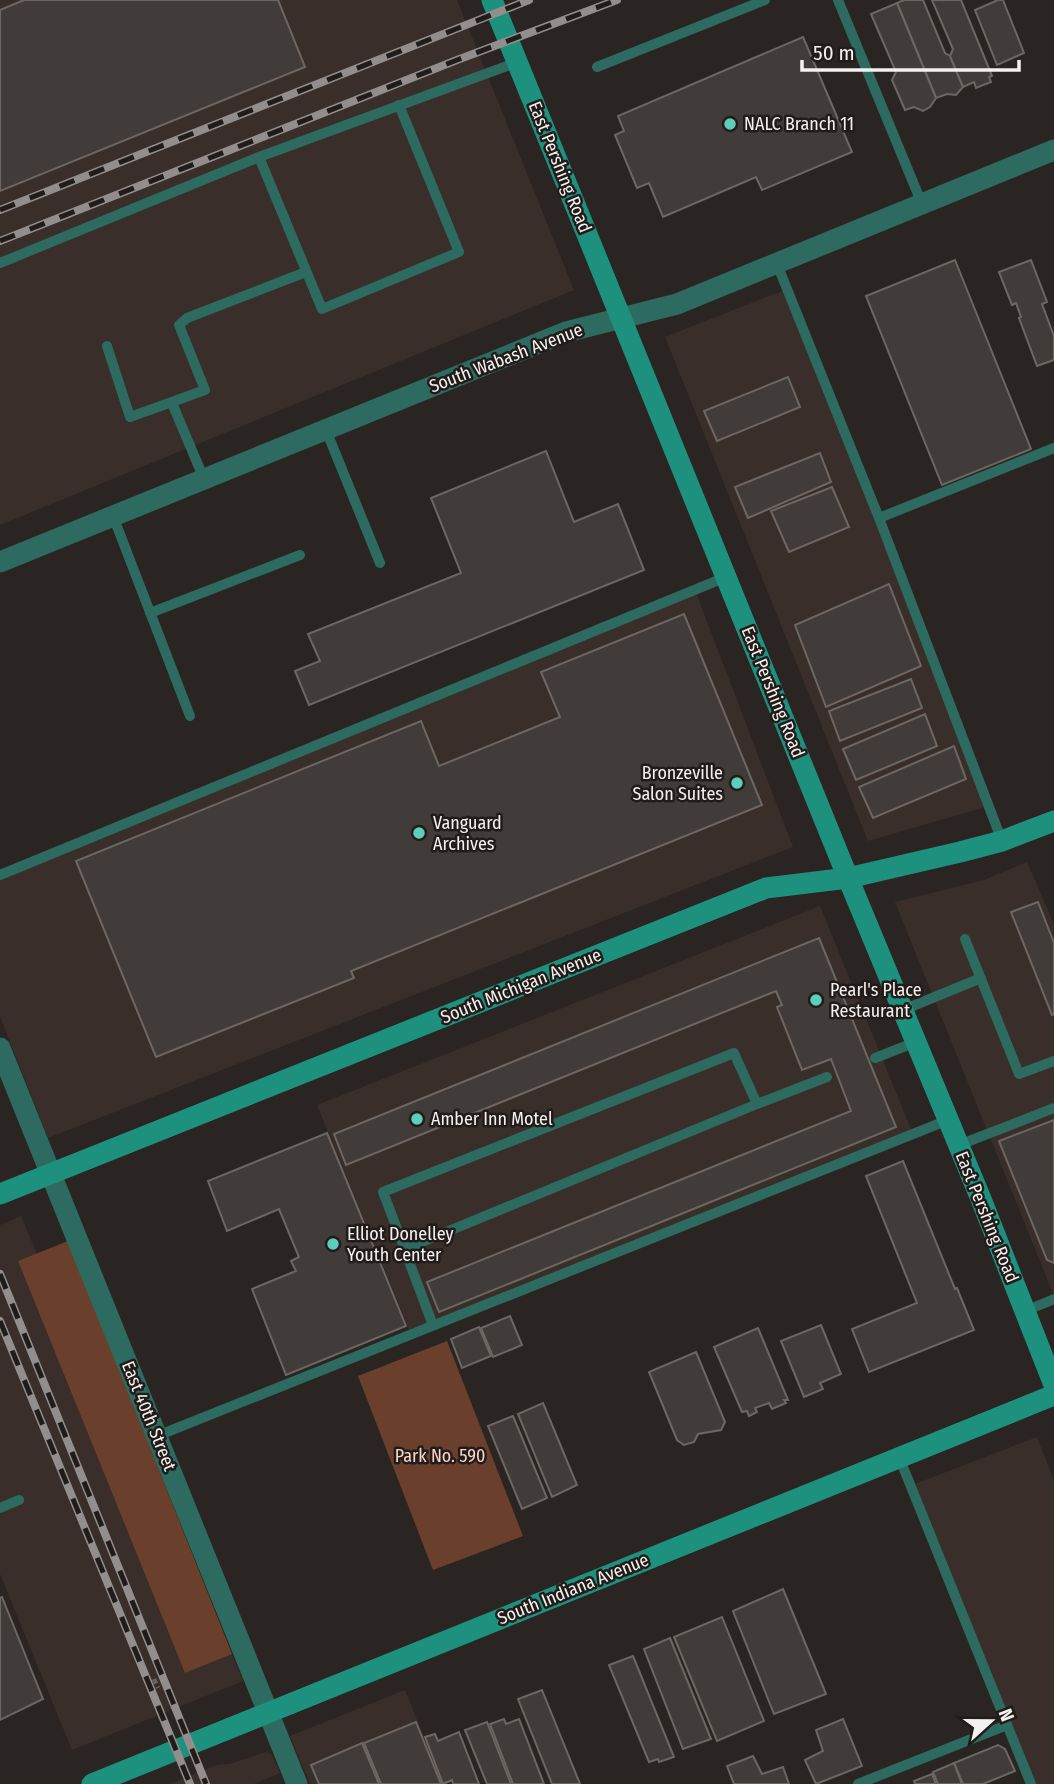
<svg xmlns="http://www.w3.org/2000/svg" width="1054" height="1784" viewBox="0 0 1054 1784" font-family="'Fira Sans Condensed',sans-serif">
<rect width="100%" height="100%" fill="#2a2523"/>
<g fill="#392e29">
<polygon points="0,0 457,0 574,290 0,525"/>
<polygon points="787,289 989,806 868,841 665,337"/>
<polygon points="695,590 793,847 48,1138 0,1017 0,875"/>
<polygon points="1027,862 1054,924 1054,1296 895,902 984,880"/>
<polygon points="820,906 913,1134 411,1334 317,1105"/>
<polygon points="21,1216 37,1254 18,1261 185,1673 232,1654 243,1681 72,1750 0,1574 0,1225"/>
<polygon points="1037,1437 1054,1481 1054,1784 1031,1784 910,1486"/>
<polygon points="405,1690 443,1784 310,1784 290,1736"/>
<polygon points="266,1752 272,1755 280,1773 254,1784 169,1784 217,1765 230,1764"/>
</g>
<g fill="#6a402d">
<polygon points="68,1241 232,1654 185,1673 18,1261"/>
<polygon points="447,1341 523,1536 433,1570 358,1376"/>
</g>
<g fill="#413b39" stroke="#6d6764" stroke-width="2">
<polygon points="24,0 278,0 305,67 0,191 0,10"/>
<polygon points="904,0 923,0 945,53 950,56 963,87 956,95 947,94 936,98 897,3"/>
<polygon points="932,0 961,0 992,76 989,77 991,82 976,88 974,82 963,87 950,56 953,49"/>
<polygon points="998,0 1003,0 1024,53 997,65 975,10"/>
<polygon points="897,3 936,98 930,107 923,111 914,107 905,110 892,80 896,72 871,14"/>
<polygon points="803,37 852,152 762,190 756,177 663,217 649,183 637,188 615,135 624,131 618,116"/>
<polygon points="955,260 1031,449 942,485 866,296"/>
<polygon points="1031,260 1047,302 1042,304 1054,336 1054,360 1037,366 1019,318 1021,317 1016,303 1012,305 999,272"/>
<polygon points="788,377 800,407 717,441 704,411"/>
<polygon points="546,451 574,522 618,504 644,570 309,705 295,671 320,661 308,634 461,573 431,498"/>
<polygon points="820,453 831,482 748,518 735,487"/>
<polygon points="832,487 849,527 789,552 771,511"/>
<polygon points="889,584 921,666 826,707 795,625"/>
<polygon points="684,614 762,805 351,971 354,978 156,1057 76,861 421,721 439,766 560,717 541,672"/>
<polygon points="911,679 922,708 840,741 829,711"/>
<polygon points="925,714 937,746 856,780 843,749"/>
<polygon points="954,746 966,779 873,818 859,787"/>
<polygon points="1038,902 1054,943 1054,1014 1052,1015 1011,912"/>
<polygon points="819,938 896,1127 439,1312 427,1282 851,1111 831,1059 802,1070 777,1007 782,1005 776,991 346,1165 334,1134"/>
<polygon points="1054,1120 1054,1263 1047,1260 999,1141"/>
<polygon points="327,1133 406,1326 286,1375 252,1289 296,1271 291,1261 299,1257 279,1209 227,1231 208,1181"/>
<polygon points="903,1161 955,1289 957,1288 974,1330 869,1372 852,1329 917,1303 866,1176"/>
<polygon points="510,1316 522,1345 493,1357 481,1328"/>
<polygon points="821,1325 841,1374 820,1383 823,1389 804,1397 781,1341"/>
<polygon points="479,1327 491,1356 462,1368 451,1339"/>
<polygon points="758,1328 788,1400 784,1400 786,1403 772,1409 769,1403 755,1408 757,1412 749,1416 747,1411 742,1412 714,1347"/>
<polygon points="696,1352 725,1422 721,1430 698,1434 694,1442 684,1445 677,1440 649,1372"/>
<polygon points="543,1403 577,1485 552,1497 518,1414"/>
<polygon points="513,1416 547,1498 522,1509 488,1426"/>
<polygon points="783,1589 826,1694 774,1714 733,1611"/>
<polygon points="2,1597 43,1699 0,1720 0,1598"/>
<polygon points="722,1617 764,1721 717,1741 674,1637"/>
<polygon points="670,1638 711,1739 683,1749 644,1649"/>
<polygon points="633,1656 674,1757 659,1762 658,1759 649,1762 609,1665"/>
<polygon points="542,1690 580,1784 552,1784 518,1699"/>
<polygon points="504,1719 506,1724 519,1719 544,1784 513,1784 490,1724"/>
<polygon points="843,1719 862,1766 816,1784 805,1760 823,1751 816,1730"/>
<polygon points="416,1722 441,1784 381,1784 364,1743"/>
<polygon points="487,1722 511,1784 487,1784 465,1730"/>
<polygon points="459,1732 479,1784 453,1784 452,1780 443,1784 425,1737 435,1734 438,1741"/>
<polygon points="362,1743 379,1784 319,1784 311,1765"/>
<polygon points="998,1745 1005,1749 1015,1771 983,1784 963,1784 954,1763"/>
<polygon points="753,1756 762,1774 783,1767 789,1784 734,1784 727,1766"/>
<polygon points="954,1763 962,1784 938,1784 933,1772"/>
<polygon points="932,1774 936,1784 915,1784 914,1781"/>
</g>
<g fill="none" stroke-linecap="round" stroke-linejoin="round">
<polyline stroke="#676261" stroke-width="4.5" stroke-dasharray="5 3.5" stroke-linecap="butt" points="154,1679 158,1688"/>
<g stroke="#2d6a5f" stroke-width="10">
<polyline points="838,0 922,204"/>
<polyline points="597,67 765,0"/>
<polyline points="259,157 322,309 459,252 399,105"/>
<polyline points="0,263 259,157 518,62"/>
<polyline points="777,264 879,518 1002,841"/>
<polyline points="107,346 130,417 205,390 179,325 187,318 306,272"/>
<polyline points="172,403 204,479"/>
<polyline points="326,430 380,563"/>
<polyline points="113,516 190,716"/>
<polyline points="879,518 1054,448"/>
<polyline points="150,613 300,555"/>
<polyline points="0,875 726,577"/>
<polyline points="965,939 1019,1074 1054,1061"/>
<polyline points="903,1010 981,978"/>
<polyline points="875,1058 916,1042"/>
<polyline points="757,1104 827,1077"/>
<polyline points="959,1145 1054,1108"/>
<path d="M405,1249L757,1104L734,1053L383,1192C400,1236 416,1281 433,1325"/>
<polyline points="1025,1311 1054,1299"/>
<polyline points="157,1436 948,1120"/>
<polyline points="899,1457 1031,1784"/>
<polyline points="0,1508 19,1500"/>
<polyline points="858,1784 1007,1725"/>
</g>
<g stroke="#2d6a5f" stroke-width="21">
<polyline points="0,562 566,332 677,304 1054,150"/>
<polyline points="0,1048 297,1784"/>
</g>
<g stroke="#1d907e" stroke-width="21">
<polyline points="492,0 848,878 981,1199 1054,1385"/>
<polyline points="0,1194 766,888 848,878 960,852 1002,841 1054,821"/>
<polyline points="92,1784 1054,1395"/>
</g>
<defs>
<g id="rail">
<polyline points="0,210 529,0"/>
<polyline points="0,241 457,60 617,0"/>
<polyline points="0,1274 206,1784"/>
<polyline points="0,1321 190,1784"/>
</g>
</defs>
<use href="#rail" stroke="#938e8d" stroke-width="8"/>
<use href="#rail" stroke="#211c1a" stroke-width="5" stroke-dasharray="16" stroke-linecap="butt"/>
</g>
<g fill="#5dceb9" stroke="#211c1a" stroke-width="2.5">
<circle cx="730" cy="124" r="7"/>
<circle cx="737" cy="783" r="7"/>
<circle cx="419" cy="833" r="7"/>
<circle cx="816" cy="1000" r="7"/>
<circle cx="417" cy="1119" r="7"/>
<circle cx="333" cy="1244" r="7"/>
</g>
<g text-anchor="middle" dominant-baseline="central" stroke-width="5" stroke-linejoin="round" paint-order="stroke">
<g font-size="18" fill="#f5f1f0" stroke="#211c1a" text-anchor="start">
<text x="744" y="124">NALC Branch 11</text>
<text x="723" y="773" text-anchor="end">Bronzeville<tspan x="723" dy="21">Salon Suites</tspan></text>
<text x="433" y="823">Vanguard<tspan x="433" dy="21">Archives</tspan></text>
<text x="830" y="990">Pearl's Place<tspan x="830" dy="21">Restaurant</tspan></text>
<text x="431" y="1119">Amber Inn Motel</text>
<text x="347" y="1234">Elliot Donelley<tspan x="347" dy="21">Youth Center</tspan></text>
</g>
<g font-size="18" fill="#f5f1f0" stroke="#211c1a">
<text transform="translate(560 167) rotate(68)">East Pershing Road</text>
<text transform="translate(506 358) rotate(-21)">South Wabash Avenue</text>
<text transform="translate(773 692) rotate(68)">East Pershing Road</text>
<text transform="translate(521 986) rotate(-22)">South Michigan Avenue</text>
<text transform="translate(987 1217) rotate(68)">East Pershing Road</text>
<text transform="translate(149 1416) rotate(68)">East 40th Street</text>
<text transform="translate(573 1589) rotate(-22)">South Indiana Avenue</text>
</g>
<g font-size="18" fill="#fad5c5" stroke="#211c1a">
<text x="440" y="1456">Park No. 590</text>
</g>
</g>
<g transform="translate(991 1721) rotate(69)" stroke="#211c1a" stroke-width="5" paint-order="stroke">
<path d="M0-5L12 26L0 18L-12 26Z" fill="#f5f1f0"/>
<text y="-10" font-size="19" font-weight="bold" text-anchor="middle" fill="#f5f1f0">N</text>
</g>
<path d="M802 60v10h217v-10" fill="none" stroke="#f5f1f0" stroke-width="3.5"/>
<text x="813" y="60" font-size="21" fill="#f5f1f0" stroke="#211c1a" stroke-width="5" paint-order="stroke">50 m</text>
</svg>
